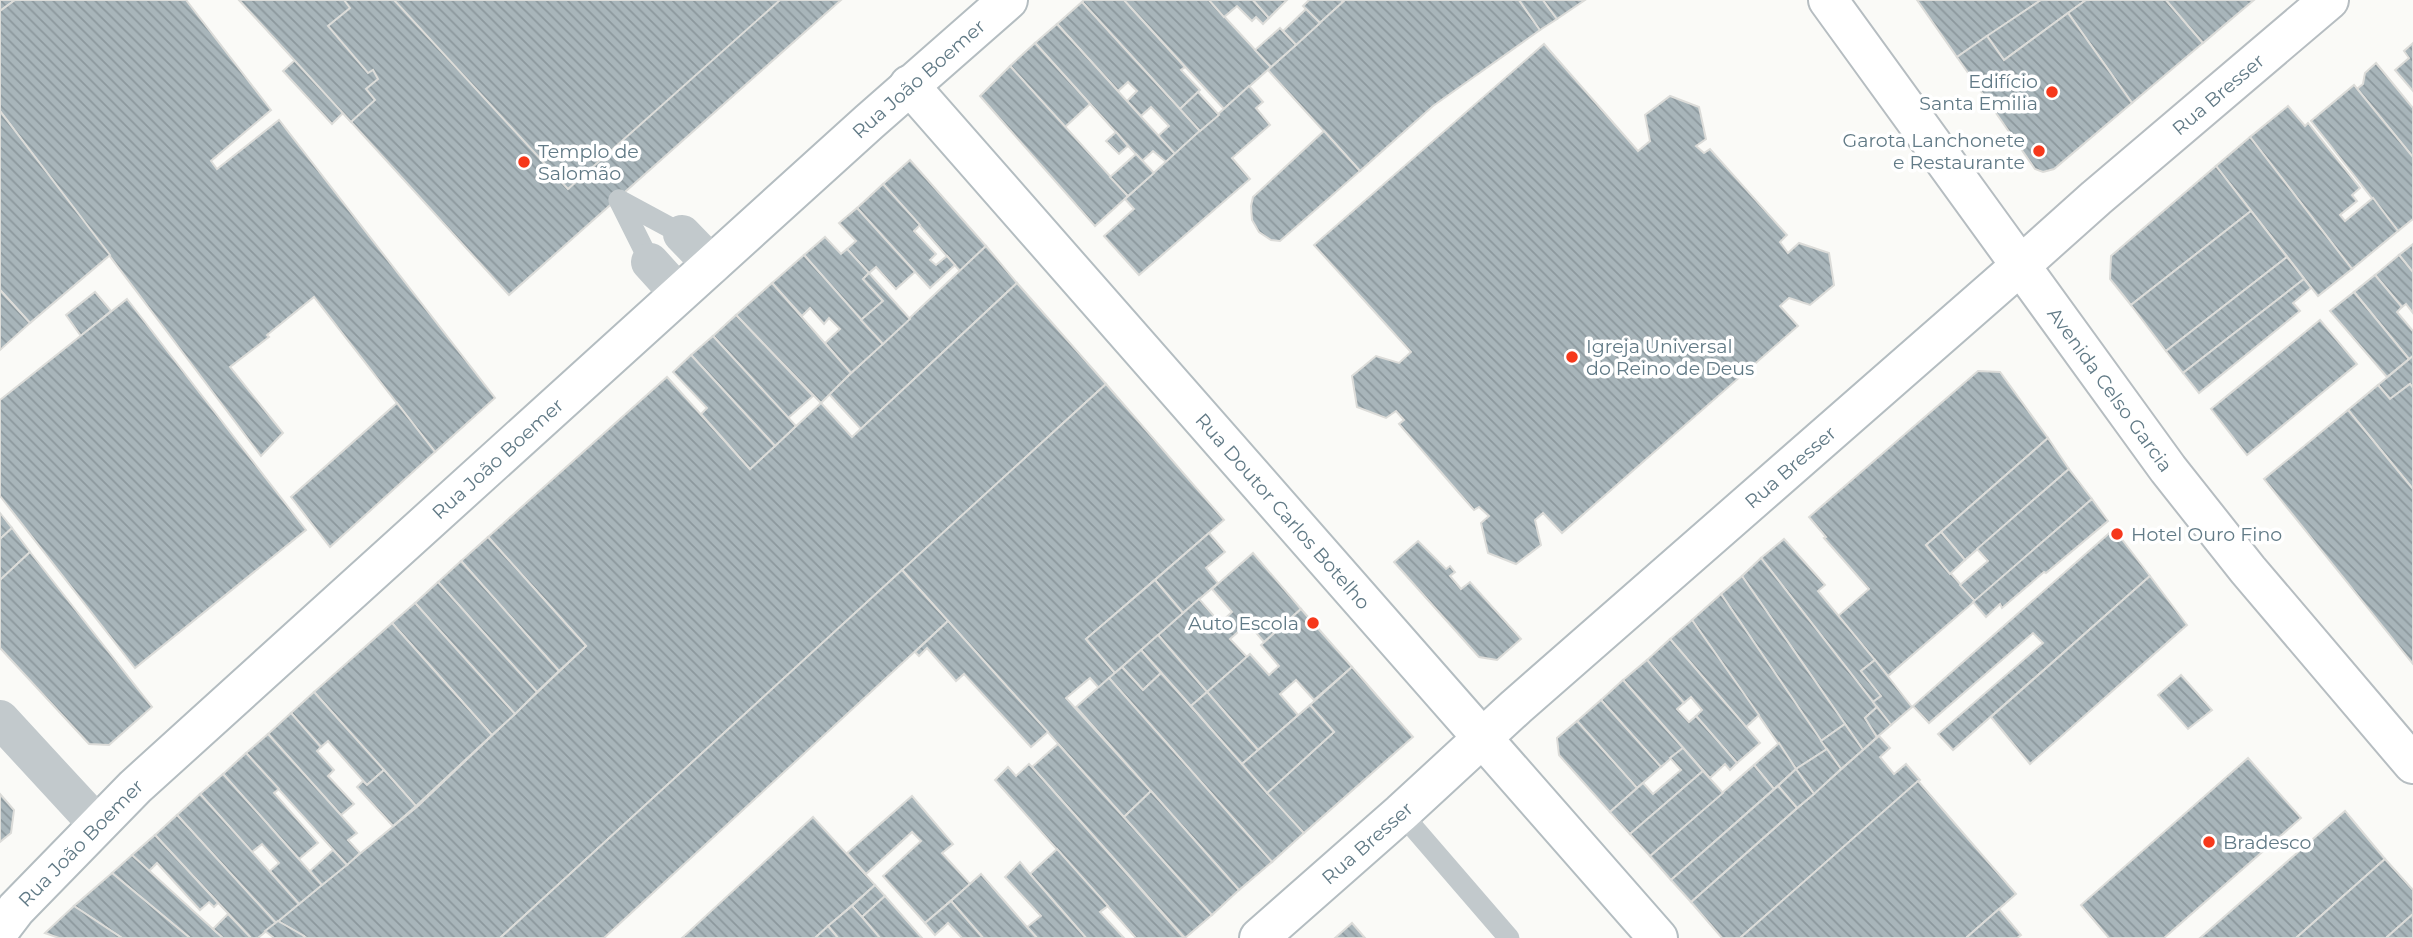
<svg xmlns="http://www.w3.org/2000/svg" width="2413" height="938" viewBox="0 0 2413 938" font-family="Montserrat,sans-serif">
<defs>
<pattern id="building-back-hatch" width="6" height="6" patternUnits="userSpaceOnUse" patternTransform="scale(1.75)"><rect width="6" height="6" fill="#a8b5ba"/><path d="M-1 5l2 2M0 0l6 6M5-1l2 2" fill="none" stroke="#8c989d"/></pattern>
</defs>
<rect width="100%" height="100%" fill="#fafaf7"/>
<g fill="url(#building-back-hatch)" stroke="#dcdcd9" stroke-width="2">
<polygon points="0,0 15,0 0,11"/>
<polygon points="15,0 186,0 271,110 211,161 217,169 279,120 495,398 435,452 314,297 267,335 269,337 230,367 283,433 261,456 0,111 0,11"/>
<polygon points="239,0 841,0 509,295 343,113 332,124 283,71 295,60"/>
<polygon points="239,0 344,0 350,8 328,26 368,73 373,70 378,79 366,89 375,100 351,122"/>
<polygon points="394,0 780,0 568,189"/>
<polygon points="1084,0 1124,0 1185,67 1181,70 1200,90 1180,109 1082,2"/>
<polygon points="1124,0 1209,0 1271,67 1224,109"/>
<polygon points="1209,0 1253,0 1269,18 1263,24 1256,17 1252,21 1237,6 1224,17"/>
<polygon points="1253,0 1287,0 1269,18"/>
<polygon points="1309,0 1341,0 1343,2 1320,23 1303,6"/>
<polygon points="1345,0 1519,0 1540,30 1433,106 1360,171 1268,70"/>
<polygon points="1519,0 1543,0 1557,19 1540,30"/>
<polygon points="1543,0 1585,0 1557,19"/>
<polygon points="1917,0 2041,0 1957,57"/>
<polygon points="2041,0 2086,0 2004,60 1987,36"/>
<polygon points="2086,0 2166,0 2203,43 2132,103 2068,13"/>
<polygon points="2166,0 2254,0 2203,43"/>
<polygon points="1082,2 1200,131 1175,154 1158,136 1169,126 1151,107 1141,116 1127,101 1137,91 1128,82 1118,91 1057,24"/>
<polygon points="1306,9 1320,23 1296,45 1283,31"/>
<polygon points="2068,13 2132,103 2054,169 2043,172 2035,169 1957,57 1987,36 2004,60"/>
<polygon points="1057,24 1175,154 1166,162 1153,151 1142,161 1035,43"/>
<polygon points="1280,28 1296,45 1271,67 1255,50"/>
<polygon points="1035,43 1090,104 1065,127 1010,66"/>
<polygon points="2413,43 2413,91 2395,70 2409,58 2404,51"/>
<polygon points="1544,44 1638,151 1650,141 1645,115 1670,96 1699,107 1706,139 1696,146 1704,153 1710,149 1787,235 1780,242 1788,253 1799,243 1829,253 1834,285 1810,305 1789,298 1780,306 1798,326 1562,533 1543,513 1535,520 1541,545 1516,564 1488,553 1481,523 1489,516 1479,507 1474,510 1459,493 1399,424 1404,420 1396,411 1386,418 1357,407 1352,376 1376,356 1399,363 1411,352 1314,245"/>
<polygon points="2376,63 2413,108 2413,157 2357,89 2363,84 2365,73"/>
<polygon points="1010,66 1128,196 1095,226 980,96"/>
<polygon points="2354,85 2413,157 2413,219 2398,231 2311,121"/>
<polygon points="1249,86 1263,102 1256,108 1270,125 1232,158 1250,179 1139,275 1104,236 1134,209 1125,199"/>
<polygon points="1198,92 1219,115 1200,131 1180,109"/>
<polygon points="2288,106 2305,126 2308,123 2360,188 2352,195 2357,201 2340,215 2345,221 2373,198 2398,231 2352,269 2250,137"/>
<polygon points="0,111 110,255 30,323 0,290"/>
<polygon points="1324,131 1360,171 1280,241 1271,240 1259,232 1252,220 1251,206 1253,197"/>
<polygon points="1116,132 1128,146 1119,154 1106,141"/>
<polygon points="2250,137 2352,269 2318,296 2216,166"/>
<polygon points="1136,154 1154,173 1128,196 1110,177"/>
<polygon points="910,160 986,246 960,271 883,184"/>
<polygon points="2216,166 2251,211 2131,305 2110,279 2111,256"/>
<polygon points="883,184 920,225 914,231 936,254 930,260 936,265 947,256 955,265 930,288 857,208"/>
<polygon points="857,208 915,272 896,289 876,267 869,273 847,249 856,241 839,223"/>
<polygon points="2251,211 2287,257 2166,351 2131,305"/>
<polygon points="825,237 841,254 847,249 869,273 863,279 883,301 861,320 804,255"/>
<polygon points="2413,244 2413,272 2399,255"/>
<polygon points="986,246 1017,283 861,429 829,394"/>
<polygon points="804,255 883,344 851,373 825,343 840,329 829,318 824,324 810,308 802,316 772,283"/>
<polygon points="2399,255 2413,272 2413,313 2406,304 2402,307 2375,275"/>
<polygon points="2287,257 2304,279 2183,373 2166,351"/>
<polygon points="869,273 910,319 883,344 861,320 883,301 863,279"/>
<polygon points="2375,275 2402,307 2397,312 2413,331 2413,356 2409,359 2354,292"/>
<polygon points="2304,279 2311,288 2293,303 2300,311 2199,393 2183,373"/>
<polygon points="772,283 851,373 821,403 736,315"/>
<polygon points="1017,283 1106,384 500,938 307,938 278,921 418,806 586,646 488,537 667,377 750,469 821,403 852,437"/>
<polygon points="0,290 30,323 0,350"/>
<polygon points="95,292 111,311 81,336 66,315"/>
<polygon points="2354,292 2409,359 2387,377 2330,311"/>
<polygon points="127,299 306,530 135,668 0,496 0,400"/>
<polygon points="736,315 813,396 788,418 713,336"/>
<polygon points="2320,320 2357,364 2247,455 2211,409"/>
<polygon points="713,336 796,426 775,446 691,355"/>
<polygon points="691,355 775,446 750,469 701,414 707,408 673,372"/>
<polygon points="2413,356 2413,388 2410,384 2390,399 2378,385"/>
<polygon points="1978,371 2000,372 2048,438 1926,545 1975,601 1888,676 1838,616 1869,589 1824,538 1826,537 1809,517"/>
<polygon points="1106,384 1224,520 1086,639 1115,673 1099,688 1090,678 1066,698 1151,791 1124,817 902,570"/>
<polygon points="2410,384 2413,388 2413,489 2348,410 2378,385 2390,399"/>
<polygon points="397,403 435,452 330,547 291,497"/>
<polygon points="2348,410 2413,489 2413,664 2264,479"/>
<polygon points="2048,438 2069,469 1965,560 1941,532"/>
<polygon points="2069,469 2092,499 1975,601 1960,585 1988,561 1977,549"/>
<polygon points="2092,499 2108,521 2046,573 2044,572 2002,608 2000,604 1986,617 1973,602"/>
<polygon points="0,513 12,528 0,539"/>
<polygon points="12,528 30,552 0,580 0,539"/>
<polygon points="2114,529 2150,576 1953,750 1938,734 2043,643 2033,633 1929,723 1913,706"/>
<polygon points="1941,532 1965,560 1950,574 1926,545"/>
<polygon points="1209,533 1225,552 1206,568 1218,583 1183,613 1155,580"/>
<polygon points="488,537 586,646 559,671 461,561"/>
<polygon points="1784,539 1825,585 1818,591 1875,660 1861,671 1881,696 1873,702 1761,558"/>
<polygon points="1418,541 1446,569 1450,566 1455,572 1450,576 1461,589 1470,582 1521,639 1497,660 1479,657 1394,562"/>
<polygon points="30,552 152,707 109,745 89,744 0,648 0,580"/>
<polygon points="1253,553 1301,609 1264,642 1248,623 1230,639 1247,657 1207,692 1158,635 1199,599 1220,623 1232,612 1212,589"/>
<polygon points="1761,558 1877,707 1865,718 1877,737 1863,750 1742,576"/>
<polygon points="461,561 559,671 537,692 438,582"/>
<polygon points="902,570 948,621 604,938 500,938"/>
<polygon points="1742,576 1845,724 1821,741 1721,594"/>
<polygon points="2150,576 2187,625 2030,764 1991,717"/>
<polygon points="1155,580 1183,613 1115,673 1086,639"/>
<polygon points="438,582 537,692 515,714 415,603"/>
<polygon points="1721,594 1827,749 1796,769 1692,620"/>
<polygon points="415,603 515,714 492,735 392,623"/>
<polygon points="1301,609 1352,667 1314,700 1296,680 1280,694 1298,715 1258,750 1207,692 1250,654 1269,675 1279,666 1261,645"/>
<polygon points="1692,620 1759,715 1746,727 1670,639"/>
<polygon points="948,621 1048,732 1031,747 964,674 956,681 927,648 919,656 915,652"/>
<polygon points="392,623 492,735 416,806 314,692"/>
<polygon points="1158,635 1207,692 1191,706 1141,650"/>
<polygon points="1670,639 1760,743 1737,763 1696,716 1702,710 1691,697 1684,703 1647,660"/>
<polygon points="1141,650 1161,673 1143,690 1122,667"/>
<polygon points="1647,660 1684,703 1677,709 1689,722 1696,716 1737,763 1730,770 1725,764 1710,778 1623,680"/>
<polygon points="1875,660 1912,707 1891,725 1873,702 1881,696 1861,671"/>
<polygon points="1122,667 1143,690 1161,673 1304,833 1272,862 1109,678"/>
<polygon points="1352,667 1413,737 1304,833 1267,793 1334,732 1310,705"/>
<polygon points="2181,675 2212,710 2188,729 2158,695"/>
<polygon points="1109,678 1272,862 1239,890 1076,707"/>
<polygon points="1623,680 1683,748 1661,767 1601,700"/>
<polygon points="314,692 384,770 367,785 328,741 321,747 291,713"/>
<polygon points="1207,692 1258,750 1242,764 1191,706"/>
<polygon points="1601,700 1661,767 1637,788 1577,721"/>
<polygon points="1310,705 1334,732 1267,793 1242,764"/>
<polygon points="1877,707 1891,725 1877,737 1865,718"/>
<polygon points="291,713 321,747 317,751 334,770 328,776 354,804 341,815 268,734"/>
<polygon points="1577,721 1637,788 1610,812 1559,755 1557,738"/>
<polygon points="1845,724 1863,750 1841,769 1821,741"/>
<polygon points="268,734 357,833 348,840 360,853 347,865 246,753"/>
<polygon points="1879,736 1890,748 1880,757 1894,774 1906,764 1920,780 1740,938 1722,938 1691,902"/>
<polygon points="1779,743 1796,769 1774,789 1754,765"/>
<polygon points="1058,744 1212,915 1185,938 1032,767"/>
<polygon points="1683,748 1703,771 1630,834 1610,812 1643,783 1653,794 1681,770 1670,758"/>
<polygon points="1827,749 1841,769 1814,794 1796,769"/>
<polygon points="246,753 279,789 274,793 318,843 299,859 223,774"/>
<polygon points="2248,758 2301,818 2164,938 2109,938 2081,905"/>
<polygon points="1029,764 1032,767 1184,938 1136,938 995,780 1008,767 1016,776"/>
<polygon points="1754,765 1774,789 1671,880 1650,856"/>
<polygon points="1796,769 1814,794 1797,808 1778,786"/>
<polygon points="384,770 416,806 393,826 357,787 363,781 367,785"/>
<polygon points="1703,771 1723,793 1650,856 1630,834"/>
<polygon points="223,774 322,885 299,904 270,871 279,863 262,844 252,852 200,794"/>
<polygon points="1918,781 2016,894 1999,909 1966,938 1740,938"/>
<polygon points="1778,786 1797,808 1691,902 1671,880"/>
<polygon points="1151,791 1239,890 1212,915 1124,817"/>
<polygon points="0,794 14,810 11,833 0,842"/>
<polygon points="200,794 299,904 276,923 177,815"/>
<polygon points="912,796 953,844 942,853 970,884 925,923 883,876 921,841 912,832 866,874 847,853"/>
<polygon points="2345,811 2385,859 2296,938 2200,938"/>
<polygon points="177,815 276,923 258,938 251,938 155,835"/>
<polygon points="813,817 875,885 815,938 682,938"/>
<polygon points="155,835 218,903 214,907 209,902 200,910 157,863 149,871 132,855"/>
<polygon points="1057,849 1108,906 1100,912 1124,938 1086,938 1030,874"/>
<polygon points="333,850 347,865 322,885 310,871"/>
<polygon points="132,855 213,929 223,938 190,938 112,873"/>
<polygon points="2385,859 2413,890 2413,914 2386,938 2296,938"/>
<polygon points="1020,862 1030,874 1086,938 1037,938 1027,927 1041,916 1005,877"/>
<polygon points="112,873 190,938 122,938 74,906"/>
<polygon points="981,874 1027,927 1037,938 983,938 951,901"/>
<polygon points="875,885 885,896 862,917 852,906"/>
<polygon points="885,896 922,938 880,938 862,917"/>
<polygon points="951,901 983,938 962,938 948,923 935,935 925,923"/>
<polygon points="74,906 122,938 59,938 45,933"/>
<polygon points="852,906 862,917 880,938 838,938 828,926"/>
<polygon points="1999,909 2021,935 2017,938 1966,938"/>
<polygon points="228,914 251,938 223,938 213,929"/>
<polygon points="2413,914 2413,938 2386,938"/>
<polygon points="278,921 304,936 303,938 274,938 265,931"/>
<polygon points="1352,923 1365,938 1335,938"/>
<polygon points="828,926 838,938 815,938"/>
</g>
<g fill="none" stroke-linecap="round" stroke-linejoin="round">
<defs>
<g id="secondary">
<path id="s1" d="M909,85L1658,938"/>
<path id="s2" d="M0,930L16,909L135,787L869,122L1008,0"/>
<path id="s3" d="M1259,938L1401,813L1516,707L2020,266"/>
</g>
<g id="primary">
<path id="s4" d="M1828,0L2168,469L2248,570L2413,764"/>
<path id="s5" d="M2020,266L2096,198L2329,0"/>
</g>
</defs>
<use href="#secondary" stroke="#b4bdc1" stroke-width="42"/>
<use href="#primary" stroke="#b6bdc1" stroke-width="42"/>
<g stroke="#c2c9cc" stroke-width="21">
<polyline points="619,200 682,234"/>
<polyline points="619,200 650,262"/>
<polyline points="1401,813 1509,938"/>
</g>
<g stroke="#c2c9cc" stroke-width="38">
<polyline points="682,234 712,265"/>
<polyline points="650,262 679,294"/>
<polyline points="0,719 97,824"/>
</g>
<use href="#secondary" stroke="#fff" stroke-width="38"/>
<use href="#primary" stroke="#fff" stroke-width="38"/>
</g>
<g fill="#f6381b" stroke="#fff" stroke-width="2.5">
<circle cx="2052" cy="92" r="7"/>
<circle cx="2039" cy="151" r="7"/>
<circle cx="524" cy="162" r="7"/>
<circle cx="1572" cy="357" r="7"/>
<circle cx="2117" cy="534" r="7"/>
<circle cx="1313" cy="623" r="7"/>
<circle cx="2209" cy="842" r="7"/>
</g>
<g text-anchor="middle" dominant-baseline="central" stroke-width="7" stroke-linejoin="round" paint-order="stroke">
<g font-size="19" fill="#617a86" stroke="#fff">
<text stroke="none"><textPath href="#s2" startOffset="1253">Rua João Boemer</textPath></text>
<text stroke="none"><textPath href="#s5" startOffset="262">Rua Bresser</textPath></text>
<text stroke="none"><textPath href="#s4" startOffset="481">Avenida Celso Garcia</textPath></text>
<text stroke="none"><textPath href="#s2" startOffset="686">Rua João Boemer</textPath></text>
<text stroke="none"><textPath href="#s3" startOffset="710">Rua Bresser</textPath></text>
<text stroke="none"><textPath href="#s1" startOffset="567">Rua Doutor Carlos Botelho</textPath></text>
<text stroke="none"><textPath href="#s3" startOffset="144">Rua Bresser</textPath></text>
<text stroke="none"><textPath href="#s2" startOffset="119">Rua João Boemer</textPath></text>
</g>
<g font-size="19" fill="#617a86" stroke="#fff" text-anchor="start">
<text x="2038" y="81" text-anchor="end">Edifício<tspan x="2038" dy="22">Santa Emilia</tspan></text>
<text x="2025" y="140" text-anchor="end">Garota Lanchonete<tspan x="2025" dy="22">e Restaurante</tspan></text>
<text x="538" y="151">Templo de<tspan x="538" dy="22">Salomão</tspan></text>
<text x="1586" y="346">Igreja Universal<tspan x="1586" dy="22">do Reino de Deus</tspan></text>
<text x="2131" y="534">Hotel Ouro Fino</text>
<text x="1299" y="623" text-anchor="end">Auto Escola</text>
<text x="2223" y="842">Bradesco</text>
</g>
</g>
</svg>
